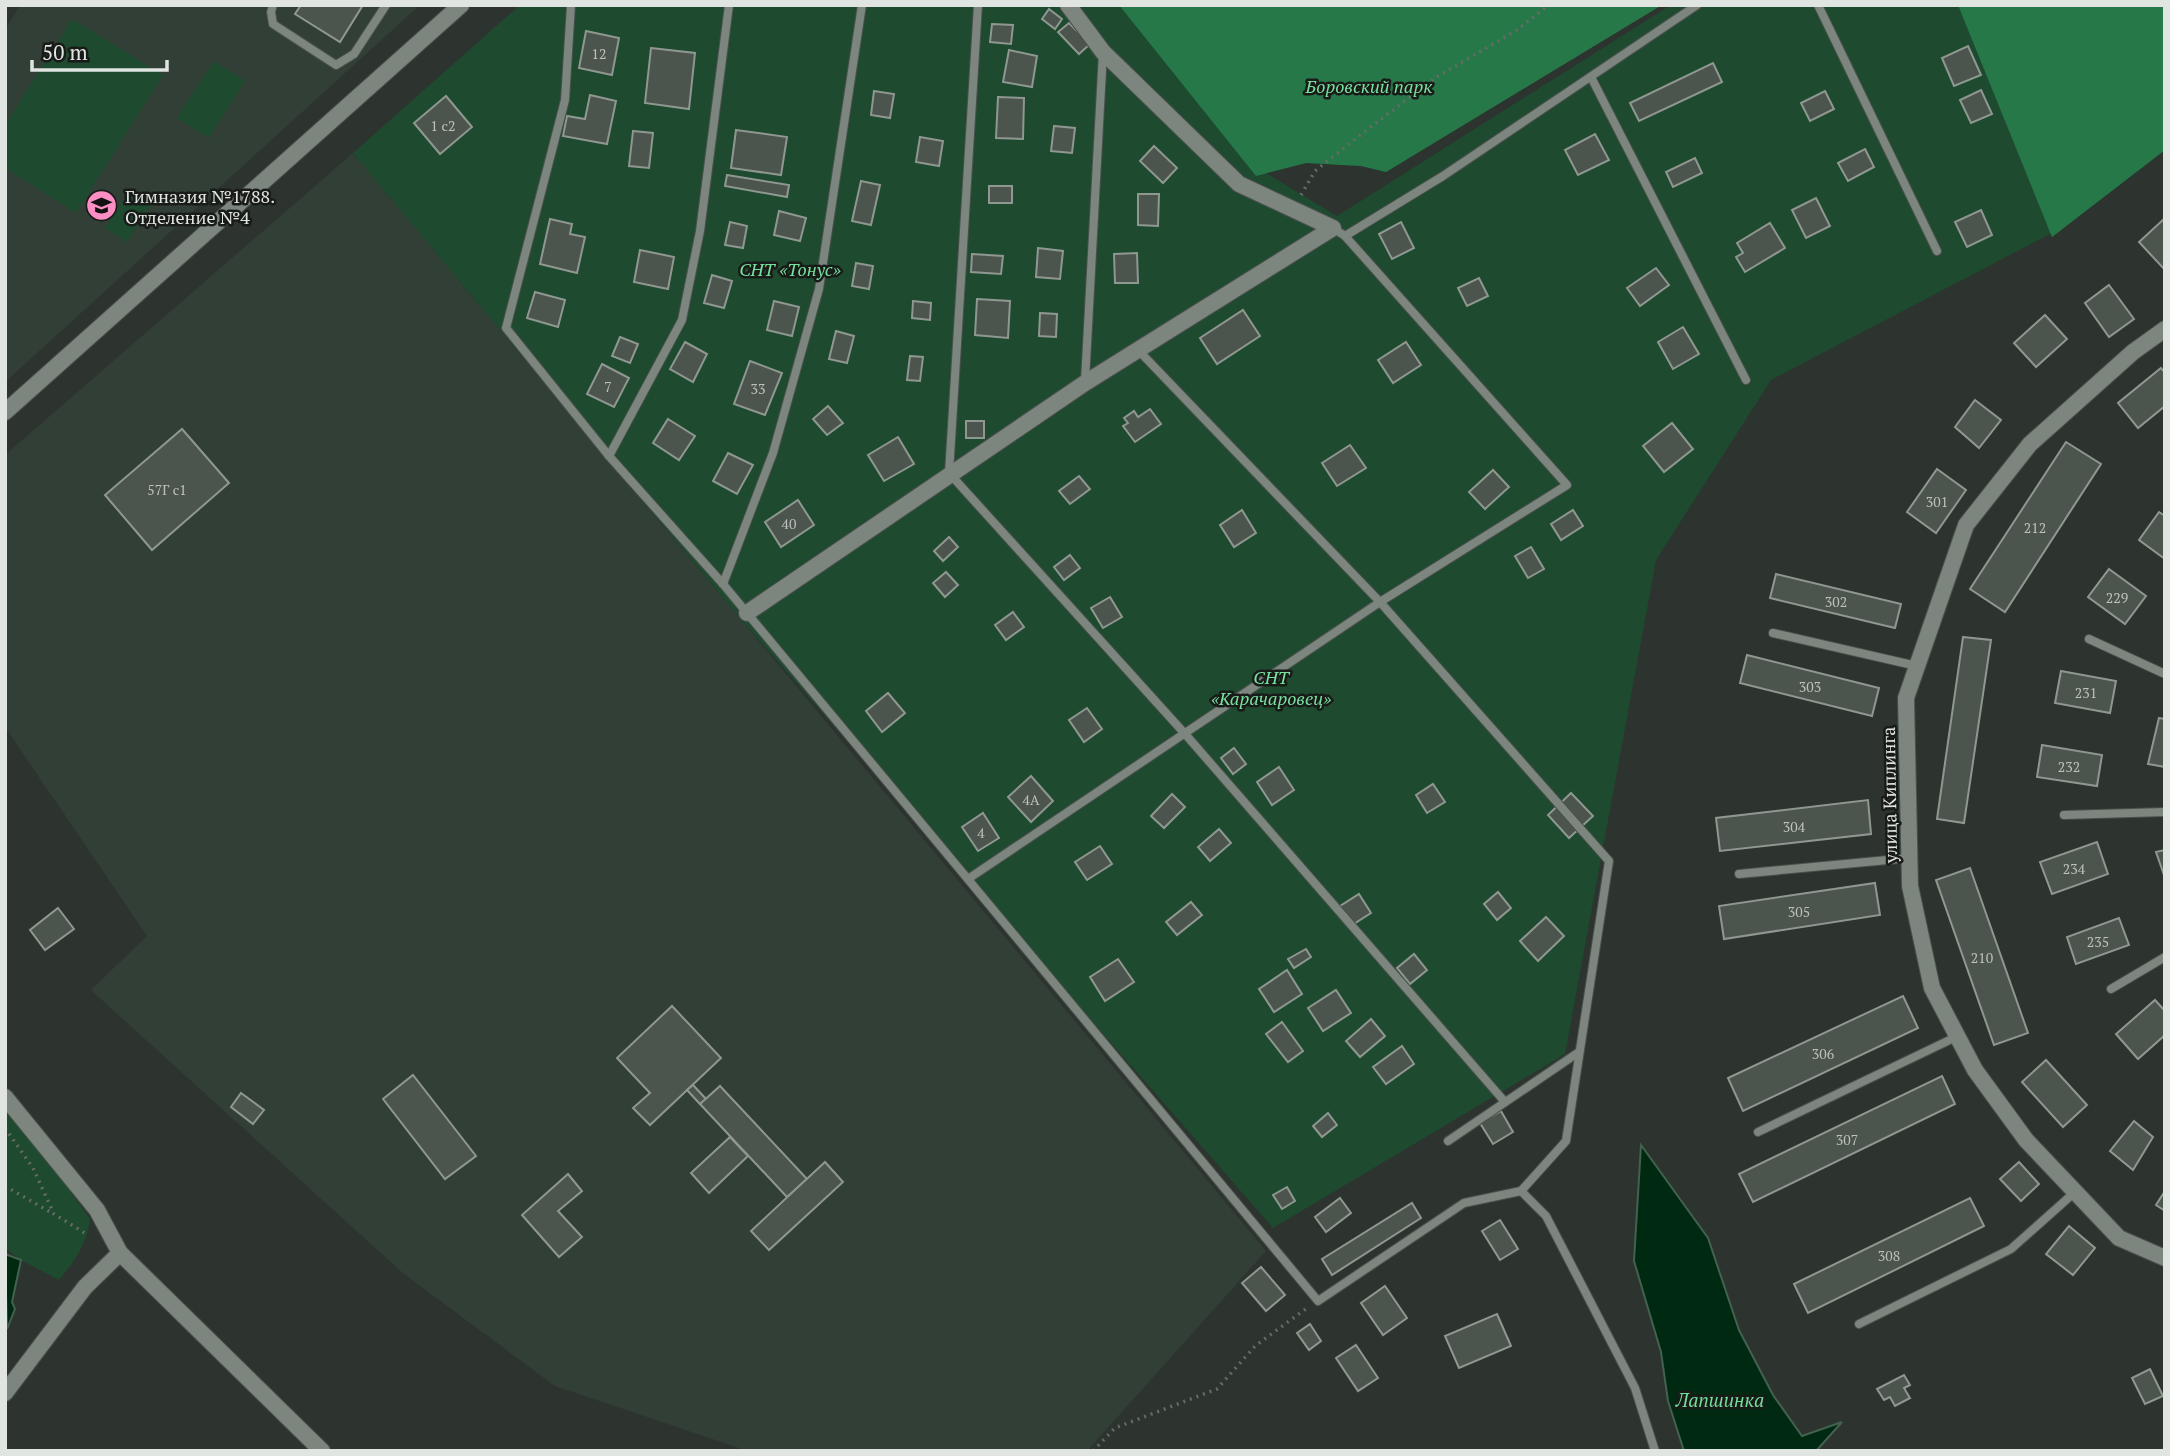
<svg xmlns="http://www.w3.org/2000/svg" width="2170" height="1456" viewBox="0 0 2170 1456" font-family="'PT Serif',serif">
<rect width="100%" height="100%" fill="#2d342f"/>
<g fill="#323f36">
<polygon points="20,5 420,5 5,382 5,30"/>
<polygon points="353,153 1266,1251 1087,1451 748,1451 555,1386 404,1274 91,990 147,936 5,727 5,455"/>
</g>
<g fill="#1e4a2f">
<polygon points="520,5 1662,5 1386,172 1361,166 1306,163 1266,173 1337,216 1671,5 2165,5 2165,150 2052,237 2050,234 1771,380 1656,560 1565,1054 1273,1228 744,623 353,153"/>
<polygon points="72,19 163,75 76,213 5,168 5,125"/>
<polygon points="214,61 245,81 209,138 177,118"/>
<polygon points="130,189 152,203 127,242 105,228"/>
<path d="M5,1107L52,1166L90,1219C87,1243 75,1261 59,1280L21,1260L5,1248Z"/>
</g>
<g fill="#277849">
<polygon points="1119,5 1662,5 1386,172 1361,166 1306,163 1256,176"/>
<polygon points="1958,5 2165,5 2165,150 2052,237"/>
</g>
<g fill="#002911" stroke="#43614f" stroke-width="2">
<polygon points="1641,1145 1708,1238 1739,1330 1773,1395 1802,1436 1842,1422 1816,1451 1684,1451 1668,1401 1661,1352 1634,1261"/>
<polygon points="5,1254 21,1260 12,1302 15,1309 7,1329"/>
</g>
<g fill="#4c544e" stroke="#8f9791" stroke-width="2">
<polygon points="301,5 363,5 340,42 295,14"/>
<polygon points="1049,9 1062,19 1055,29 1042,19"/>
<polygon points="1069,23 1090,44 1079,54 1058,32"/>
<polygon points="992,24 1013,25 1011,44 990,42"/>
<polygon points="586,31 619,38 612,75 579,68"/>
<polygon points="1968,46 1981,75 1954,86 1942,58"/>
<polygon points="651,48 695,53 689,109 645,103"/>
<polygon points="1009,50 1037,56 1032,87 1003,82"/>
<polygon points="1713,63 1722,82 1639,121 1630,103"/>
<polygon points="1981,90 1992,114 1971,123 1960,100"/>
<polygon points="874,91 894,94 890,118 871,115"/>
<polygon points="1825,91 1834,109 1810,121 1801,103"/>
<polygon points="590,95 616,101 607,144 563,136 567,116 585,119"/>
<polygon points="446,96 472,127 440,154 414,123"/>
<polygon points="998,97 1024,98 1023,139 996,138"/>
<polygon points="1054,126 1075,128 1072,153 1051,151"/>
<polygon points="736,130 787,137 781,175 731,168"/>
<polygon points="633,131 653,133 649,168 629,166"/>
<polygon points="1595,134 1609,160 1578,175 1565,150"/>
<polygon points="920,137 943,141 939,166 916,162"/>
<polygon points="1154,146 1177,168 1163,183 1140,161"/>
<polygon points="1865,149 1874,167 1848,181 1838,163"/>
<polygon points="1695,158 1702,173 1673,187 1666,172"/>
<polygon points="727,175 789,185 787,197 725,186"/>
<polygon points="861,181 880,185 871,225 852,221"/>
<rect x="989" y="186" width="23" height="17"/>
<polygon points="1138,194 1159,194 1158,226 1138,225"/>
<polygon points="1816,198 1830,226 1806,238 1792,210"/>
<polygon points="1981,210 1992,235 1967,247 1955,222"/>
<polygon points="779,211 806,218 800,241 774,235"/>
<polygon points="2165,218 2165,270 2139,242"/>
<polygon points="550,219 572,224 570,234 585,237 577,273 540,264"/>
<polygon points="730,222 747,226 743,248 725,245"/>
<polygon points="1401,222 1414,248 1392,259 1379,234"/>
<polygon points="1770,223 1785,248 1745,272 1736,257 1743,253 1737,243"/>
<polygon points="1038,248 1063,251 1060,279 1036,277"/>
<polygon points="640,250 674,257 668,289 634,282"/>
<polygon points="1137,253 1138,283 1115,283 1114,254"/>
<polygon points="972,254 1003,256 1001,274 971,272"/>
<polygon points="856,263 873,266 869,289 852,286"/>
<polygon points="1656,268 1669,285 1640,306 1627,288"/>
<polygon points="712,275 732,281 724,308 704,303"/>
<polygon points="1479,278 1488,296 1467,306 1458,288"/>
<polygon points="2109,285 2134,319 2109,337 2085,303"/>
<polygon points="535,292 565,300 558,327 527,318"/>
<polygon points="977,299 1010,301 1008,338 975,335"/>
<polygon points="774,301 799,307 792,336 767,330"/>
<polygon points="913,301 931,303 930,320 912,318"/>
<polygon points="1243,310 1260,336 1217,364 1200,338"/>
<polygon points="1040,313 1057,314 1056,337 1039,336"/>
<polygon points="2045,315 2067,339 2036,367 2014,343"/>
<polygon points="1683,327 1699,354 1673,369 1658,342"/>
<polygon points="836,331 854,336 847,363 829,359"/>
<polygon points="620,337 638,344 630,363 612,356"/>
<polygon points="685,342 707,354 693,382 670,369"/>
<polygon points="1406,342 1421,365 1393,383 1378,360"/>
<polygon points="910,356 923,357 920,381 907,380"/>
<polygon points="750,361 782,373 765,415 734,404"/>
<polygon points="602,364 629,378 614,407 587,394"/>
<polygon points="2161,368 2165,373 2165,406 2138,428 2118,403"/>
<polygon points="1975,400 2001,420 1979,448 1955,427"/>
<polygon points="828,406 843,423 827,435 813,419"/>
<polygon points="1150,409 1161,424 1135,442 1123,426 1128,423 1124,418 1134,411 1138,417"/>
<polygon points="668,419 695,436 679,460 653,443"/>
<rect x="966" y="421" width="18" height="17"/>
<polygon points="1672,423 1693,449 1664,472 1643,446"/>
<polygon points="182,429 229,483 152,550 105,495"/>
<polygon points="898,437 914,464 884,481 868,455"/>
<polygon points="2066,442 2101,464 2005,612 1970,589"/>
<polygon points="1350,445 1366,468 1337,486 1322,463"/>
<polygon points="728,453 753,465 737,494 713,481"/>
<polygon points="1937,469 1966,490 1936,533 1907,512"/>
<polygon points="1493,470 1509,487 1485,509 1469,492"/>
<polygon points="1079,476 1090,489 1070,504 1059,491"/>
<polygon points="798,500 814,525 781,547 765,522"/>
<polygon points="1242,510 1256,533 1234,547 1220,525"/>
<polygon points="1573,510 1583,526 1561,540 1551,524"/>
<polygon points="2159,512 2165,516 2165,559 2139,540"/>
<polygon points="949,537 958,547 943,561 934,551"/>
<polygon points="1531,547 1544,569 1528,578 1515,556"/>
<polygon points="1070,555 1080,568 1064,580 1054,567"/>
<polygon points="2109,569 2146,596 2125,624 2088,597"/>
<polygon points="946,572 958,585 945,597 933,583"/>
<polygon points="1776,574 1901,604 1895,628 1770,598"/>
<polygon points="1110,597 1122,617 1103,628 1091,608"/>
<polygon points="1013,612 1024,627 1006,640 995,625"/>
<polygon points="1963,637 1991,640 1964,823 1937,819"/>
<polygon points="1747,655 1879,688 1872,716 1740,683"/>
<polygon points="2061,671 2116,681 2110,713 2055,703"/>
<polygon points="888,693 905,713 882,732 866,711"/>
<polygon points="1087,708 1102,729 1084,742 1069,720"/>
<polygon points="2159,718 2165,719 2165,767 2148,764"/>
<polygon points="2042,745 2102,755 2097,786 2037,777"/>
<polygon points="1234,748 1246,764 1233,774 1221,758"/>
<polygon points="1279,767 1294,790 1272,805 1257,782"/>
<polygon points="1031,776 1053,801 1031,822 1008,797"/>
<polygon points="1433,784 1445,802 1427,813 1416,795"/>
<polygon points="1571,793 1593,816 1569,838 1548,815"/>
<polygon points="1172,794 1185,807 1164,828 1151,816"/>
<polygon points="1868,800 1871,834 1720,851 1716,818"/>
<polygon points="983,813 999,838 978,851 962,827"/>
<polygon points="1219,829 1231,843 1210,861 1198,847"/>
<polygon points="2097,842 2108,874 2052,894 2040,862"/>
<polygon points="1100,846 1112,864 1087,880 1075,862"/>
<polygon points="2165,850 2165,878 2156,852"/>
<polygon points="1970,868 2028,1033 1994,1045 1936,880"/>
<polygon points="1875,883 1880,915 1724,939 1719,906"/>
<polygon points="1498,892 1511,908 1497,920 1484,904"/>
<polygon points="1359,894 1371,913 1352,925 1340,906"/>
<polygon points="1191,902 1202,915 1177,935 1166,922"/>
<polygon points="58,908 74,929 45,950 30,930"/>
<polygon points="1546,917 1564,936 1538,961 1520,941"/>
<polygon points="2119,918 2129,945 2076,964 2067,937"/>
<polygon points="1306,949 1311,957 1294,968 1288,959"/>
<polygon points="1414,954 1427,970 1410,984 1397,968"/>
<polygon points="1118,959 1134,982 1105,1001 1090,977"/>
<polygon points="1287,970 1302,994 1274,1012 1259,989"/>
<polygon points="1336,990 1351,1013 1323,1031 1308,1008"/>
<polygon points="1903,996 1918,1028 1743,1111 1728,1078"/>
<polygon points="2155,1000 2165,1011 2165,1035 2138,1059 2116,1034"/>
<polygon points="672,1006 721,1058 650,1125 633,1108 650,1093 617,1058"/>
<polygon points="1371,1019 1385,1036 1360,1057 1346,1041"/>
<polygon points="1282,1022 1303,1051 1288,1062 1266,1034"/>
<polygon points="1402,1046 1414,1064 1386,1084 1373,1067"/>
<polygon points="2046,1060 2087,1105 2063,1127 2022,1082"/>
<polygon points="413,1075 476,1156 445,1179 383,1099"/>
<polygon points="1942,1076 1955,1104 1753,1202 1739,1174"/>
<polygon points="693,1085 706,1099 700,1104 687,1090"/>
<polygon points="720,1086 807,1179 787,1197 700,1104"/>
<polygon points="241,1093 264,1110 253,1124 231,1107"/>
<polygon points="1501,1111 1513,1132 1493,1144 1480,1123"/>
<polygon points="1328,1113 1337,1125 1322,1137 1313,1126"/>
<polygon points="2134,1121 2153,1137 2133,1170 2110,1151"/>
<polygon points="730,1137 748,1156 709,1193 691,1173"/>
<polygon points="825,1162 843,1182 769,1250 751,1231"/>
<polygon points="2019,1162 2039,1184 2021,1201 2000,1179"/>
<polygon points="568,1174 582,1191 558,1211 582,1237 559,1257 522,1215"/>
<polygon points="1287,1187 1295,1201 1282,1209 1273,1195"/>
<polygon points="2165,1191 2165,1211 2156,1205"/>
<polygon points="1340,1198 1351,1213 1326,1232 1315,1217"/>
<polygon points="1970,1198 1984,1226 1808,1313 1794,1284"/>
<polygon points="1412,1203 1421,1218 1332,1275 1322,1259"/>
<polygon points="1500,1220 1518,1249 1500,1260 1482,1231"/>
<polygon points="2069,1226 2095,1248 2073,1275 2046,1254"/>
<polygon points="1261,1267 1285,1295 1266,1311 1242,1283"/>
<polygon points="1385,1286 1407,1318 1383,1335 1361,1303"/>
<polygon points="1497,1314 1511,1346 1459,1368 1445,1336"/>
<polygon points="1310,1324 1321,1341 1309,1350 1297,1333"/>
<polygon points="1356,1345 1378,1378 1358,1391 1336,1358"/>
<polygon points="2150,1369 2163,1396 2145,1404 2132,1378"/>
<polygon points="1904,1375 1910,1385 1904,1388 1910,1398 1895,1406 1890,1397 1884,1400 1877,1389"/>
</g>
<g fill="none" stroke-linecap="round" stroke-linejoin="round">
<defs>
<g id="service">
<polyline points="273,5 271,12 273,24 336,65 354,54 386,5"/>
<polyline points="571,5 565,100 506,328 609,456 723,584 1318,1301 1464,1203 1521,1191 1546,1216 1635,1388 1655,1451"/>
<polyline points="978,5 949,473 1186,735 1505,1102"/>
<polyline points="1818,5 1937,251"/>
<polyline points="1591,77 1746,380"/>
<polyline points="1345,236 1443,176 1697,5"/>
<polyline points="1139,351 1380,602 1609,861 1566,1141 1521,1191"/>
<polyline points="1085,381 1103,52"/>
<polyline points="609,456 682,320 700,231 729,5"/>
<polyline points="723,584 773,453 819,289 862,5"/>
<polyline points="1773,633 1917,666"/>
<polyline points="2089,639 2165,674"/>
<polyline points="2064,815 2165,812"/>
<polyline points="1739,874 1909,858"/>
<polyline points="968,879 1380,602 1567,485 1345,236 1333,228"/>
<polyline points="2111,989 2165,957"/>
<polyline points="1758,1132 1958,1036"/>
<polyline points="1448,1141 1579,1052"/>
<polyline points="1859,1324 2011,1249 2075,1192"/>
</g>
<g id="minor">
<polyline points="2165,329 2133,352 2030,444 1966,525 1906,698 1910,886 1932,988 1975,1070 2026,1140 2119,1238 2165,1258"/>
<polyline points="5,412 461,5"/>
<polyline points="747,613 1085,383 1333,228 1239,184 1103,52 1068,5"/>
<polyline points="5,1097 97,1210 120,1253 322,1451"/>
<polyline points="5,1393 85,1287 120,1253"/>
</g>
</defs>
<use href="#service" stroke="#4a504c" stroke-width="10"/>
<use href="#minor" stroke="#4a504c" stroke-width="18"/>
<g stroke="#656b66" stroke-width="3.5" stroke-dasharray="2 5" stroke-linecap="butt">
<polyline points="5,9 7,5"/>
<polyline points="1301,195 1315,171 1355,139 1435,78 1517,30 1549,5"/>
<polyline points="5,1128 33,1168 54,1214 88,1235"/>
<polyline points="5,1186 52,1213"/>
<polyline points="1093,1451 1115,1428 1217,1389 1255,1346 1307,1308"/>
</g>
<use href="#service" stroke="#7d857f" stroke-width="8"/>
<use href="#minor" stroke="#7d857f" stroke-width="16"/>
</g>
<defs>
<symbol id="school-disc" viewBox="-11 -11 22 22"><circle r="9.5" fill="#fb8fc4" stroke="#181b18"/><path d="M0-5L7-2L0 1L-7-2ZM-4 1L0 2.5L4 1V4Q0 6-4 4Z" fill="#111"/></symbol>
</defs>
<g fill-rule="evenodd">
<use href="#school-disc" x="84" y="188" width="35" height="35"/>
</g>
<g text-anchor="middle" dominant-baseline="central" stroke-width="5" stroke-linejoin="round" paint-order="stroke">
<g font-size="14" fill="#bbc1bc">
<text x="599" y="53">12</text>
<text x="443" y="125">1 с2</text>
<text x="608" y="386">7</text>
<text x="758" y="388">33</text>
<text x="167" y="489">57Г с1</text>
<text x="1937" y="501">301</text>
<text x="789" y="523">40</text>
<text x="2035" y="527">212</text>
<text x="2117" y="597">229</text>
<text x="1836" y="601">302</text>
<text x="1810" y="686">303</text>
<text x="2086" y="692">231</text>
<text x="2069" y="766">232</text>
<text x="1031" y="799">4А</text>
<text x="1794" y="826">304</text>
<text x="981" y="832">4</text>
<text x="2074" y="868">234</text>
<text x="1799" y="911">305</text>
<text x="2098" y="941">235</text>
<text x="1982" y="957">210</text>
<text x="1823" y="1053">306</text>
<text x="1847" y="1139">307</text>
<text x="1889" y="1255">308</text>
</g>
<g font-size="18" font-style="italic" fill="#78e19f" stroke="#181b18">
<text x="1369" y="86">Боровский парк</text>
<text x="790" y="269">СНТ «Тонус»</text>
<text x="1271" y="677">СНТ<tspan x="1271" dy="21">«Карачаровец»</tspan></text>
</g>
<g font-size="18" fill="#e0e5e1" stroke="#181b18" text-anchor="start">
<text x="125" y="196">Гимназия №1788.<tspan x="125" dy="21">Отделение №4</tspan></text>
</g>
<g font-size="18" fill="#e0e5e1" stroke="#181b18">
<text transform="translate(1889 795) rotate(-91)">улица Киплинга</text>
</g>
<g font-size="19" font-style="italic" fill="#73dd9a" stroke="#181b18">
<text x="1720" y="1399">Лапшинка</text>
</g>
</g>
<rect width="2170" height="1456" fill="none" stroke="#e0e5e1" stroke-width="14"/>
<path d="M32 60v10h135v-10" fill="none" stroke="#e0e5e1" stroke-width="3.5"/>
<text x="42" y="60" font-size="21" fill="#e0e5e1" stroke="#181b18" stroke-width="5" paint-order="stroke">50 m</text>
</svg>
